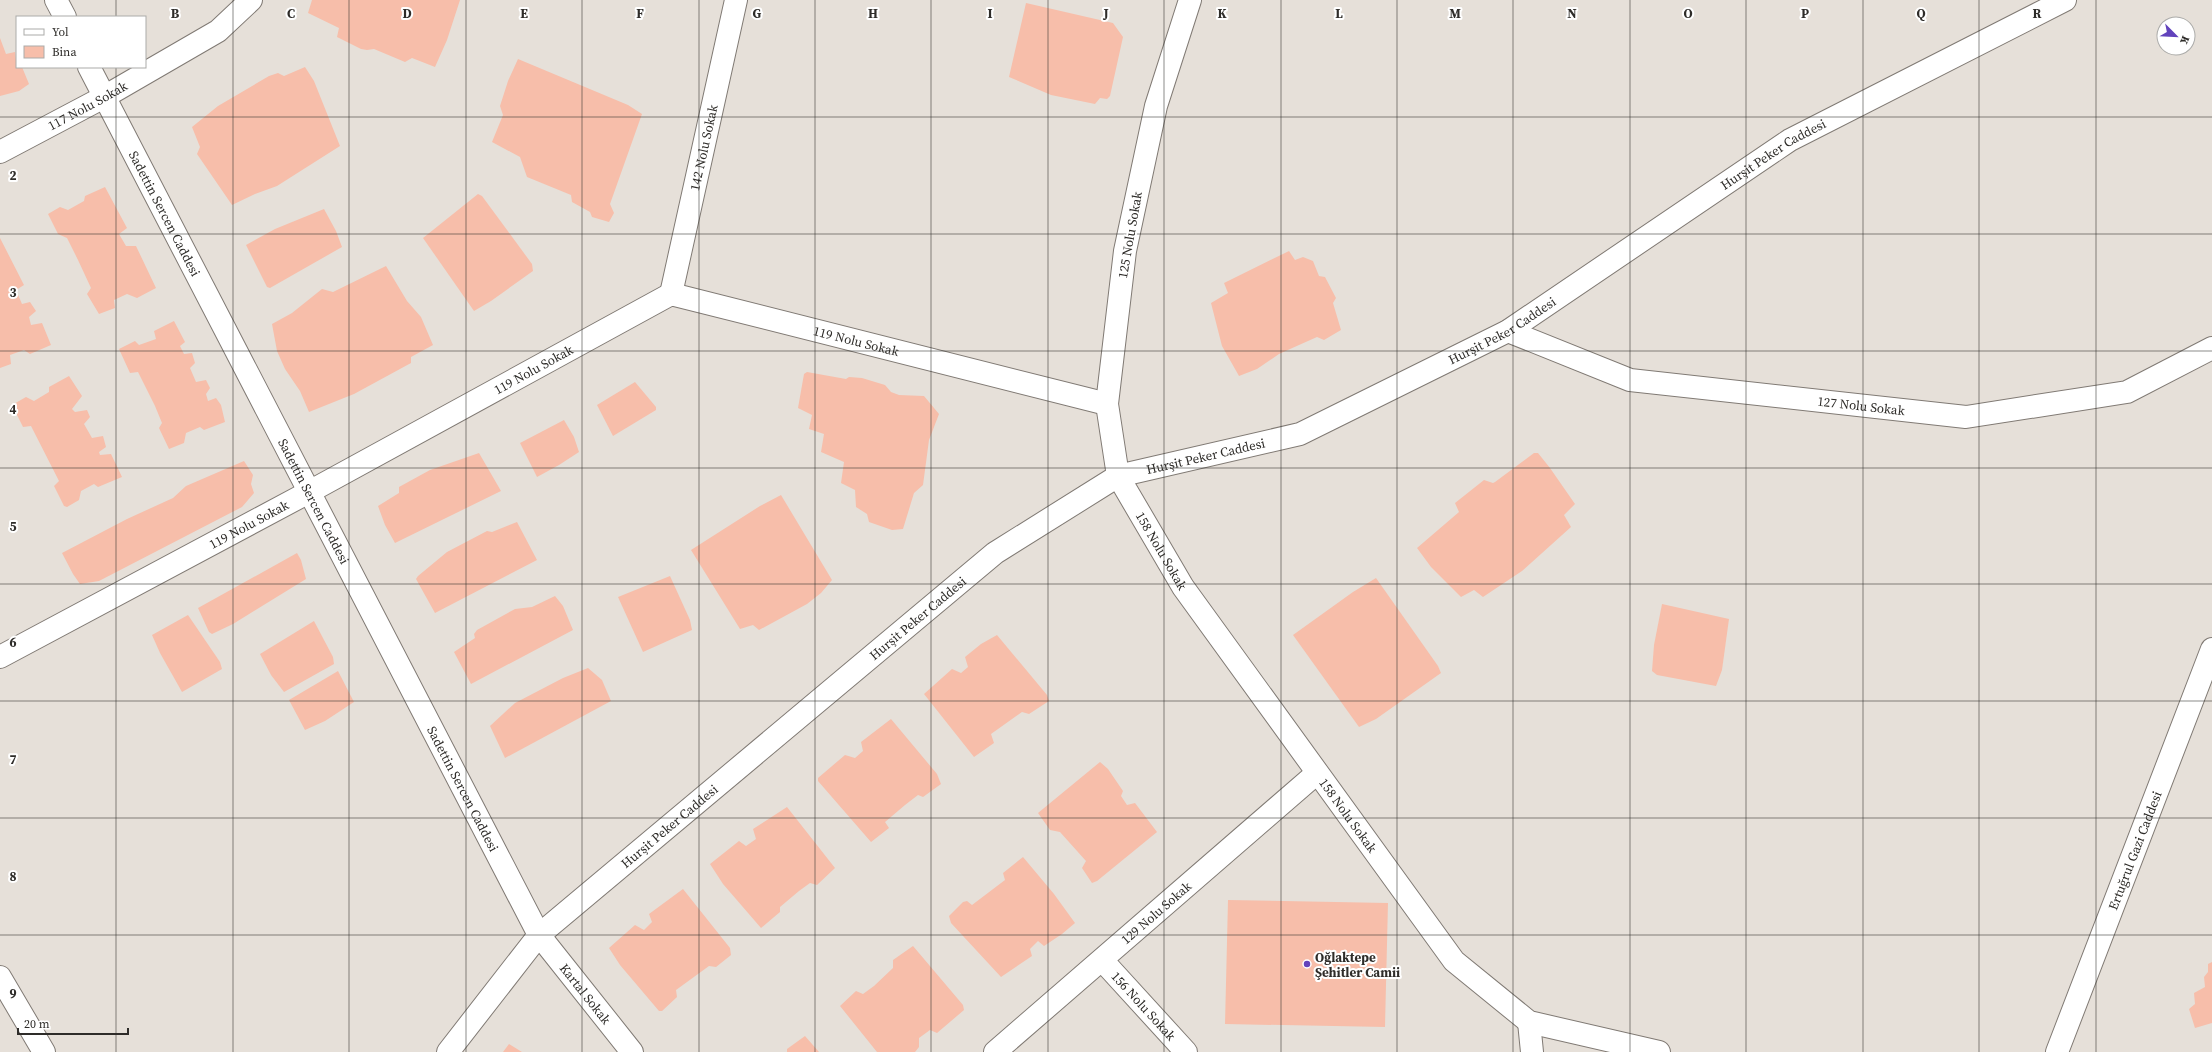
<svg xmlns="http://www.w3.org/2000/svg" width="2212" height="1052" viewBox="0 0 2212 1052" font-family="'Source Serif 4',serif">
<rect width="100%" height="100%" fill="#e6e0d9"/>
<g fill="#f7beaa">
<polygon points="312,0 460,0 447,40 435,67 412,58 405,62 374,49 367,50 361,49 337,37 339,28 308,13"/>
<polygon points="1026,3 1113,23 1123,37 1110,96 1107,99 1100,98 1095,104 1051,95 1009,77"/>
<polygon points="0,38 6,54 15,52 17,67 22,67 29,84 19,91 0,96"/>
<polygon points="518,59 628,105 642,114 610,204 614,213 609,222 592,217 590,212 572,202 571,195 527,177 520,157 492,142 503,115 500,106 508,81"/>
<polygon points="305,67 314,81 340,146 277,186 255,194 232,205 197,154 200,147 192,127 218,106 269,76 278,73 284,76"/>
<polygon points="105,187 127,228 119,234 126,246 136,246 156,288 137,298 127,294 114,300 115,308 99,314 87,294 91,288 78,260 67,238 58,234 48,214 60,207 68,210 84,201 85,196"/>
<polygon points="478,194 482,196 532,264 533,271 491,301 474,311 423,238"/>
<polygon points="324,209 336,231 342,247 270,288 267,287 246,245 275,229"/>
<polygon points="0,238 24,285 16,290 22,304 30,302 36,311 29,317 31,325 42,323 51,345 30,354 24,350 10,355 11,364 0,368"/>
<polygon points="1289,251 1295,260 1303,257 1313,261 1319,276 1325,277 1336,298 1333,303 1341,330 1324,340 1317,337 1299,345 1279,354 1257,369 1239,376 1222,346 1211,303 1228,293 1224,283"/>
<polygon points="386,266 407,301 421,317 433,345 411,357 411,363 354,394 309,412 300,391 285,369 277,351 272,324 292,313 322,289 333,292"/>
<polygon points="174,321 185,342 180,346 184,354 192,353 195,363 190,368 196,382 206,380 210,388 206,394 208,401 216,398 221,405 225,422 204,430 200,427 186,433 184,443 169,449 159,428 162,423 155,406 138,372 130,373 119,349 135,341 139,345 156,339 154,331"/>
<polygon points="807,372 846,379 849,377 862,378 885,385 891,392 899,395 924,396 939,414 929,440 923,485 914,493 903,529 892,530 869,522 867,514 856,507 855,490 841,483 844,462 821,452 824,434 809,429 812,415 798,408 804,374"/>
<polygon points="69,376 82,396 72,409 75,412 87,410 90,417 84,424 92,438 103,436 106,447 99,452 100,455 111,454 122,477 98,487 94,484 81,491 79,500 67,507 64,506 54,486 59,481 31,426 23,427 12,405 26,397 34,401 49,392 49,387"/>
<polygon points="635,382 656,407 656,410 613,436 597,405"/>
<polygon points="564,420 574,437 579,452 559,465 537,477 520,443"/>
<polygon points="479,453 501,491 395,543 385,525 378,506 399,493 399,487 430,470"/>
<polygon points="1534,453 1538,453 1550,468 1575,504 1564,515 1571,527 1522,571 1483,597 1474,590 1461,597 1431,567 1417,548 1459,512 1455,503 1484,480 1493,483 1495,482"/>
<polygon points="244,461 253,475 251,484 254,493 242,507 99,581 80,584 73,574 62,553 127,519 173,498 186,486"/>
<polygon points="781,495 832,580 821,593 807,604 759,630 753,625 740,629 691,550 760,506"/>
<polygon points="517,522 537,560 435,613 416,579 418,576 447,552 487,531 492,532"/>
<polygon points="297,553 301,560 306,579 233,624 212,634 209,632 198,608"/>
<polygon points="670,576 690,620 692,630 643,652 618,597"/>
<polygon points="1376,578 1438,666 1441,673 1376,719 1359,727 1293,635 1353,592"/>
<polygon points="555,596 563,606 573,630 471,684 454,652 475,638 474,634 477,630 515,609 532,607"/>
<polygon points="1662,604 1729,619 1722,670 1716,686 1657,675 1652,671 1654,645"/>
<polygon points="188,615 220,662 222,669 182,692 160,653 152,635"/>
<polygon points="314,621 333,657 334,664 284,692 271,675 260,654"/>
<polygon points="997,635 1047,695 1049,701 1029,714 1022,712 991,734 994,743 974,757 924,694 952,669 961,673 968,667 965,657 981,644"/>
<polygon points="588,668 602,680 611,701 505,758 490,726 515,703 563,678"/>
<polygon points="338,671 354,702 325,721 305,730 289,700"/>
<polygon points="891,719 937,774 941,784 923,797 918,795 905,805 885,822 889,828 871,842 818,781 818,778 845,755 855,758 863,751 861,742"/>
<polygon points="1100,762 1108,769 1123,791 1121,796 1127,805 1135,803 1157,832 1097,881 1092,883 1082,868 1086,861 1060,832 1050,830 1038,813"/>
<polygon points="787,807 835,868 817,885 810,883 799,891 780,907 780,912 761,928 723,884 710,864 739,841 746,846 756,839 753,829"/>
<polygon points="1023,857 1054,894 1075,923 1062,934 1044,946 1038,941 1030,949 1032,956 1001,977 951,923 949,916 963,902 967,901 972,905 1005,880 1003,873"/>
<polygon points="683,889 730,948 731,955 716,967 709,966 676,990 677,997 662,1011 659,1011 620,965 609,948 635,925 644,930 652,922 649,914"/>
<polygon points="1228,900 1388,903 1385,1027 1225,1024"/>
<polygon points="913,946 963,1005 964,1010 937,1033 930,1030 919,1038 919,1047 915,1052 877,1052 840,1006 856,991 863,994 874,986 893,968 893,960"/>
<polygon points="2212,962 2212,1023 2195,1028 2189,1009 2195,1004 2194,993 2205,987 2204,977 2208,972 2208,964"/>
<polygon points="805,1036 819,1052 787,1052 787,1049"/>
<polygon points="509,1044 522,1052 503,1052"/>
</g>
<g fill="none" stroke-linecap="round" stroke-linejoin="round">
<defs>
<g id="street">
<path id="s1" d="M1190,0L1156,106L1125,251L1107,404L1118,476L1183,587L1454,961L1529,1022L1659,1052"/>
<path id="s2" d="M0,152L104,97L218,31L251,0"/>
<path id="s3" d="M671,294L736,0"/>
<path id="s4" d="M1508,331L1630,380L1966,417L2127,392L2212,348"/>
<path id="s5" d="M0,657L309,492L671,294L1107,404"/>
<path id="s6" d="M539,935L632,1052"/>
<path id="s7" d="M1102,960L1186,1052"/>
<polyline points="0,977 44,1052"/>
<polyline points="1529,1022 1532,1052"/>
<path id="s8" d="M995,1052L1317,773"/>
<path id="s9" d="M2057,1052L2212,649"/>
</g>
<g id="secondary">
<polyline points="56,0 65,17"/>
<path id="s10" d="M89,67L539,935"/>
<path id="s11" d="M448,1052L539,935L995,553L1118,476L1300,434L1508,331L1790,140L2065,0"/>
</g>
</defs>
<use href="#street" stroke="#807a74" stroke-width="24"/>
<use href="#secondary" stroke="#807a74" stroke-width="24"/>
<use href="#street" stroke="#fff" stroke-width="22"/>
<use href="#secondary" stroke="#fff" stroke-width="22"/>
</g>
<path fill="none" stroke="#2e2c29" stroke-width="1" stroke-opacity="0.55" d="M116,0V17M233,0V1052M349,0V1052M466,0V1052M582,0V1052M699,0V1052M815,0V1052M931,0V1052M1048,0V1052M1164,0V1052M1281,0V1052M1397,0V1052M1513,0V1052M1630,0V1052M1746,0V1052M1863,0V1052M1979,0V1052M2096,0V1052M116,67V1052M0,117H2212M0,234H2212M0,351H2212M0,468H2212M0,584H2212M0,701H2212M0,818H2212M0,935H2212"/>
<circle fill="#6243bc" stroke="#fff" stroke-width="1.5" cx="1307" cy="964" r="4"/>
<g text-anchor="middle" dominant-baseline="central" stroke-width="4" stroke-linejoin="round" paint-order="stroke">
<g font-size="13" fill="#2e2c29" stroke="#fff">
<text stroke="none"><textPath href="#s2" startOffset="99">117 Nolu Sokak</textPath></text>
<text stroke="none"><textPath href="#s3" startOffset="150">142 Nolu Sokak</textPath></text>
<text stroke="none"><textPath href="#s11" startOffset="1626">Hurşit Peker Caddesi</textPath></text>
<text stroke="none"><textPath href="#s10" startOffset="165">Sadettin Sercen Caddesi</textPath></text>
<text transform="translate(1130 235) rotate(-80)">125 Nolu Sokak</text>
<text stroke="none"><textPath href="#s11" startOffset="1302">Hurşit Peker Caddesi</textPath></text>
<text stroke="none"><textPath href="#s5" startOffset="954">119 Nolu Sokak</textPath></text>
<text stroke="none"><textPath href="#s5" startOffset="606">119 Nolu Sokak</textPath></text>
<text stroke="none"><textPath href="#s4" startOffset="364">127 Nolu Sokak</textPath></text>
<text stroke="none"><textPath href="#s11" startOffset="978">Hurşit Peker Caddesi</textPath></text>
<text stroke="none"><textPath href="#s10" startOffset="489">Sadettin Sercen Caddesi</textPath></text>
<text stroke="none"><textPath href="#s5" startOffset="282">119 Nolu Sokak</textPath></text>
<text stroke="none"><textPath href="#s1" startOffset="573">158 Nolu Sokak</textPath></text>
<text stroke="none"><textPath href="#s11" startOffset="642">Hurşit Peker Caddesi</textPath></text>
<text stroke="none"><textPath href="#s10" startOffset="813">Sadettin Sercen Caddesi</textPath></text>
<text stroke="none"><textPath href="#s1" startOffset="897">158 Nolu Sokak</textPath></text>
<text stroke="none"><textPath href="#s11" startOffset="318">Hurşit Peker Caddesi</textPath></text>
<text stroke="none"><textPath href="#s9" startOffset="216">Ertuğrul Gazi Caddesi</textPath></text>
<text stroke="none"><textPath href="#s8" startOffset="213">129 Nolu Sokak</textPath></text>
<text stroke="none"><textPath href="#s6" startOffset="75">Kartal Sokak</textPath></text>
<text stroke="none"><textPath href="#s7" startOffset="62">156 Nolu Sokak</textPath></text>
</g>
<g font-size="13" font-weight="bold" fill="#2e2c29" stroke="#fff" text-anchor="start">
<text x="1315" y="957">Oğlaktepe<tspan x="1315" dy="15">Şehitler Camii</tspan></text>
</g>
</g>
<g font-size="13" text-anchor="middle" font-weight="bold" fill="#2e2c29" stroke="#fff" stroke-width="4" stroke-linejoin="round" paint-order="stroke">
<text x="175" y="18">B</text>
<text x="291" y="18">C</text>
<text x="407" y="18">D</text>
<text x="524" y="18">E</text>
<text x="640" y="18">F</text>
<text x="757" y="18">G</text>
<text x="873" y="18">H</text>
<text x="990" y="18">I</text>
<text x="1106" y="18">J</text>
<text x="1222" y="18">K</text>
<text x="1339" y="18">L</text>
<text x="1455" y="18">M</text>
<text x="1572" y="18">N</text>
<text x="1688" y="18">O</text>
<text x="1805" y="18">P</text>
<text x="1921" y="18">Q</text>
<text x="2037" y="18">R</text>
<text x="13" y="180">2</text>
<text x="13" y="297">3</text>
<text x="13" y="414">4</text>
<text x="13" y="531">5</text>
<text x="13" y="647">6</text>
<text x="13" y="764">7</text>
<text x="13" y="881">8</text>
<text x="13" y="998">9</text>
</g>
<rect x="16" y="16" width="130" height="52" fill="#ffffff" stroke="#ababa9"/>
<rect x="24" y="29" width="20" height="6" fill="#ffffff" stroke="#ababa9"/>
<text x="52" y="36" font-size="12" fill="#2e2c29">Yol</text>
<rect x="24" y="46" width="20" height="12" fill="#f7beaa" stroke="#ababa9"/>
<text x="52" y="56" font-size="12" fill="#2e2c29">Bina</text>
<g transform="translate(2176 36) rotate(114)"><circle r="19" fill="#ffffff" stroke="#ababa9"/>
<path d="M0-3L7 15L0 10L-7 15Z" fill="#6243bc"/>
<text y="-6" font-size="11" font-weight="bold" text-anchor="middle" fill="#2e2c29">K</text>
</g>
<path d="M18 1028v6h110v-6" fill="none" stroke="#2e2c29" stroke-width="2"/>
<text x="24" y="1028" font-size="12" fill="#2e2c29" stroke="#ffffff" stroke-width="3" paint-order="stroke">20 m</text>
</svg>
